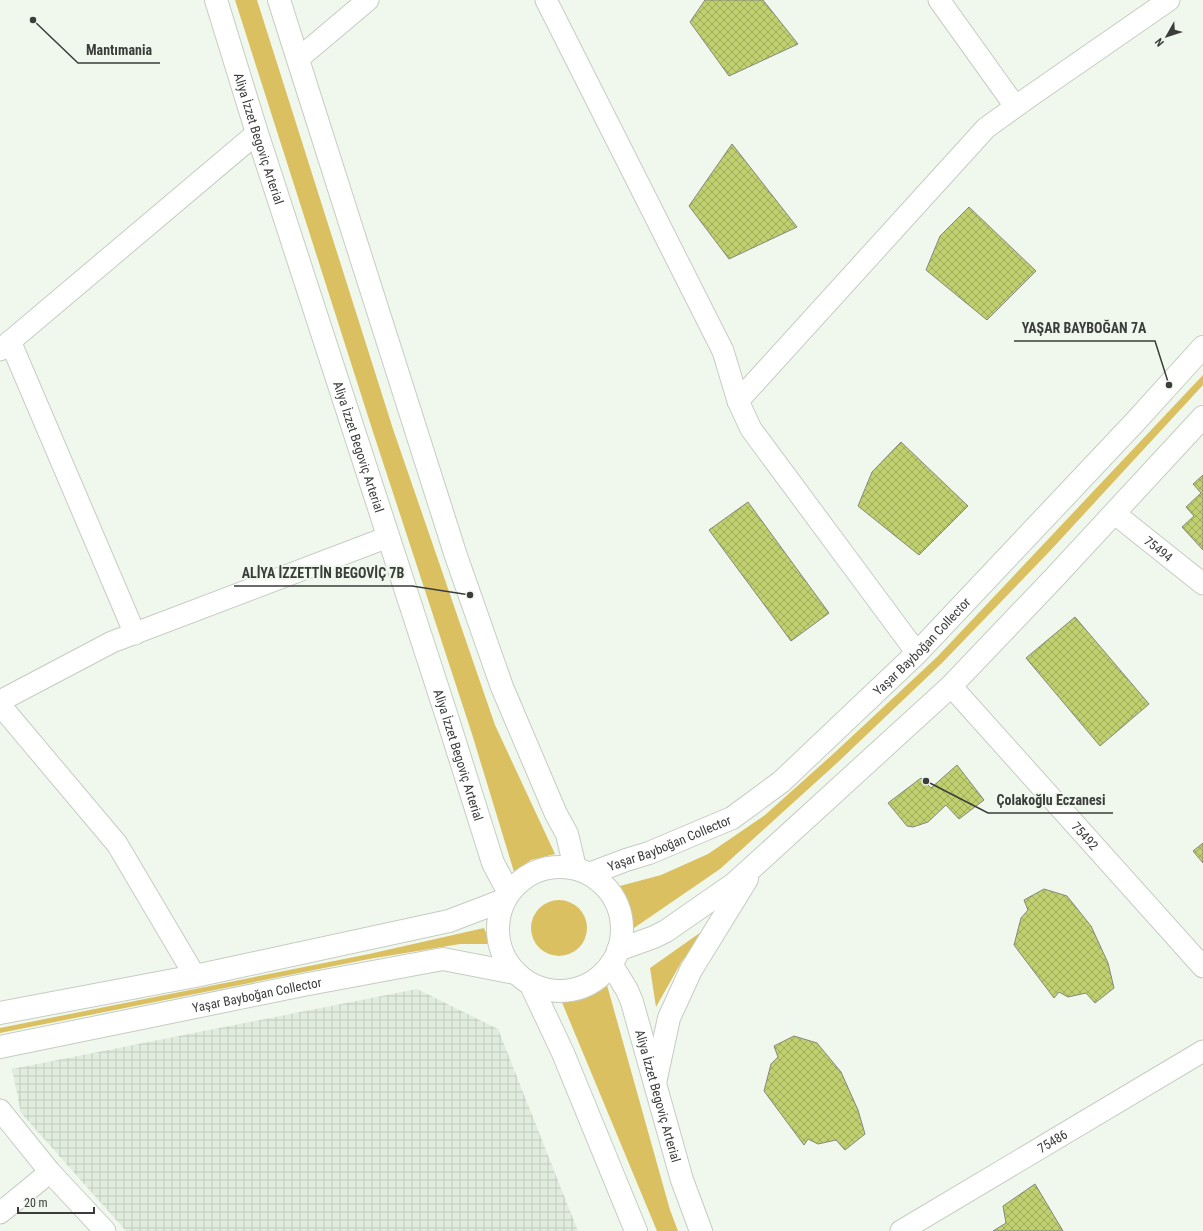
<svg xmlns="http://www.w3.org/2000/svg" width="1203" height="1231" viewBox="0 0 1203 1231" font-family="'Roboto Condensed',sans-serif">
<defs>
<pattern id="industrial-grid" width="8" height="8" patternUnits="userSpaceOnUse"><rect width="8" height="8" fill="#e0ecdd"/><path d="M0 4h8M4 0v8" fill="none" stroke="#c1cbbe"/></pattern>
<pattern id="building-cross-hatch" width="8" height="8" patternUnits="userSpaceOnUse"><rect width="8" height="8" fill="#c1d06f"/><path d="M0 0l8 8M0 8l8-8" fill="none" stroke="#9eaa5c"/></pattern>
</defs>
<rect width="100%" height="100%" fill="#f0f8ee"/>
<polygon fill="url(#industrial-grid)" points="417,989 498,1029 578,1231 126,1231 21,1113 12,1069"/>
<g fill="#dbc062">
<polygon points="235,0 257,0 393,429 495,725 555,854 531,860 514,872 472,734 374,435"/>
<polygon points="1203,375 1203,385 1049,552 942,663 837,763 720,869 634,928 616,887 661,875 708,854 765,815 832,755 937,657"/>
<circle cx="559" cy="928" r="28"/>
<polygon points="721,918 682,961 656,1007 650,968"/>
<polygon points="484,928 491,944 460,944 369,959 0,1033 0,1028 369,954"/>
<polygon points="607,985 670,1210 678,1231 657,1231 561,1000 583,997"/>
</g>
<g fill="url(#building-cross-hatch)" stroke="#84877d">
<polygon points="705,0 763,0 798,44 729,76 690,22"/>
<polygon points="732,144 797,227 729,259 689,206"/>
<polygon points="969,207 1036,271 987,320 926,270 940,236"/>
<polygon points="901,442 968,506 919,555 858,506 872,472"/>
<polygon points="1203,475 1203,550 1182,527 1194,516 1186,507 1201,493 1193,484"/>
<polygon points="748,502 829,613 791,641 709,530"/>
<polygon points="1075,617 1149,704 1100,746 1026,658"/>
<polygon points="957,765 984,800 959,819 946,805 928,822 913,827 907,826 888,803 921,778 931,788"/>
<polygon points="1203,843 1203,863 1193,851"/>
<polygon points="1044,889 1067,896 1091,926 1108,963 1114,988 1095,1003 1086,993 1068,997 1059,992 1054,998 1014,945 1021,918 1028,910 1024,900"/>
<polygon points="794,1036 817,1043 841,1072 858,1110 865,1134 845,1150 836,1140 818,1144 808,1139 804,1145 764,1091 771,1064 778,1057 774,1046"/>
<polygon points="1035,1184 1063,1231 993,1231 1006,1223 1003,1206"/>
</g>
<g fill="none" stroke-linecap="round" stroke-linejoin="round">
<defs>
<g id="minor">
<polyline points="546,0 723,351 738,401 751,429 917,653"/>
<polyline points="939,0 1015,106"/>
<polyline points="298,59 368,0"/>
<polyline points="10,341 135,634"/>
<polyline points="0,350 257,133"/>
<polyline points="738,401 986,128 1029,97 1169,0"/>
<path id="s1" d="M1114,513L1203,584"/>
<path id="s2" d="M951,686L1203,967"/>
<polyline points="0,701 112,642 388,537"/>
<polyline points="0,705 117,844 195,976"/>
<polyline points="0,1110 50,1172 105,1231"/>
<polyline points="0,1213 50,1172"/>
<path id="s3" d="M901,1231L1203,1051"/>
</g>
<g id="tertiary">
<path id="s4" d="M589,874L626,860L649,853L732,818L781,782L917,653L1135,422L1203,347"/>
<polyline points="618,950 654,937 666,931 735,883 756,864 951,686 1054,578 1203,417"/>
<polyline points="0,1013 195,976 449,921 504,900"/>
<path id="s5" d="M0,1047L303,985L443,959L515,973"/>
<polyline points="655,1083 669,1018 691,970 747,879"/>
</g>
<g id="secondary">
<path id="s6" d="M216,0L257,133L448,720L493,863L508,891"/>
<polyline points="279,0 456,556 502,687 556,814 567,834 575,868"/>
<circle cx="560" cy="929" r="62"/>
<path id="s7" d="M611,964L627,990L632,1002L682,1180L701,1231"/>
<polyline points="531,985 563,1053 636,1231"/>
</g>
</defs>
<use href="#minor" stroke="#c5cdc3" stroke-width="23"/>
<use href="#tertiary" stroke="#c5cdc3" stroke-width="24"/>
<use href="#secondary" stroke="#c5cdc3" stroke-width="24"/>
<use href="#minor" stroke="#fff" stroke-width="21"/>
<use href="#tertiary" stroke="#fff" stroke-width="22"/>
<use href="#secondary" stroke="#fff" stroke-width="22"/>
</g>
<g text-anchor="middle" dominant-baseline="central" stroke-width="4" stroke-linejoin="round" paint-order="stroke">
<g font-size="13" fill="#3a3d39" stroke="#f0f8ee">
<text stroke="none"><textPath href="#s6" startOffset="145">Aliya İzzet Begoviç Arterial</textPath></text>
<text stroke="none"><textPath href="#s6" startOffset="469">Aliya İzzet Begoviç Arterial</textPath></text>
<text stroke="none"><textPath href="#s1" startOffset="57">75494</textPath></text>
<text stroke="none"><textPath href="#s4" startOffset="410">Yaşar Bayboğan Collector</textPath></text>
<text stroke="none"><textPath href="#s6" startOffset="793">Aliya İzzet Begoviç Arterial</textPath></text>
<text stroke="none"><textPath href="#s2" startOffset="201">75492</textPath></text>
<text stroke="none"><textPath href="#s4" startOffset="86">Yaşar Bayboğan Collector</textPath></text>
<text stroke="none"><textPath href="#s5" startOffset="262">Yaşar Bayboğan Collector</textPath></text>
<text stroke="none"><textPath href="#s7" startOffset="141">Aliya İzzet Begoviç Arterial</textPath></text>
<text stroke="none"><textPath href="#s3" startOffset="176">75486</textPath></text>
</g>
</g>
<path fill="none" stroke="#3a3d39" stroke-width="1.5" d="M33 20L78 63H160M1169 385L1155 341H1014M470 595L412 586H234M926 781L988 813H1113"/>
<g fill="#3a3d39" stroke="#f0f8ee" stroke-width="1.5">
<circle cx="33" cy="20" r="4"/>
<circle cx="1169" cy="385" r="4"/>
<circle cx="470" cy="595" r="4"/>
<circle cx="926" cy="781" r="4"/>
</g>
<g font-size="14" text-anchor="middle" font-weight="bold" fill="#3a3d39" stroke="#f0f8ee" stroke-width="4" stroke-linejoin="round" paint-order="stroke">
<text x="119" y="55">Mantımania</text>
<text x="1084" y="333">YAŞAR BAYBOĞAN 7A</text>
<text x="323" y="578">ALİYA İZZETTİN BEGOVİÇ 7B</text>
<text x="1051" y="805">Çolakoğlu Eczanesi</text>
</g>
<g transform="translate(1167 36) rotate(231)" stroke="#f0f8ee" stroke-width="3" paint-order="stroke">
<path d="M0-3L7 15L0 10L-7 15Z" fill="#3a3d39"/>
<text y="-6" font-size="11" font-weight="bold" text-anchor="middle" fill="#3a3d39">N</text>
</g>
<path d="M18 1207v6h76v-6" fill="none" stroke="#3a3d39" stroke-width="2"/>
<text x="24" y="1207" font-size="12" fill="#3a3d39" stroke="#f0f8ee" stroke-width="3" paint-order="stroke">20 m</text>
</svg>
